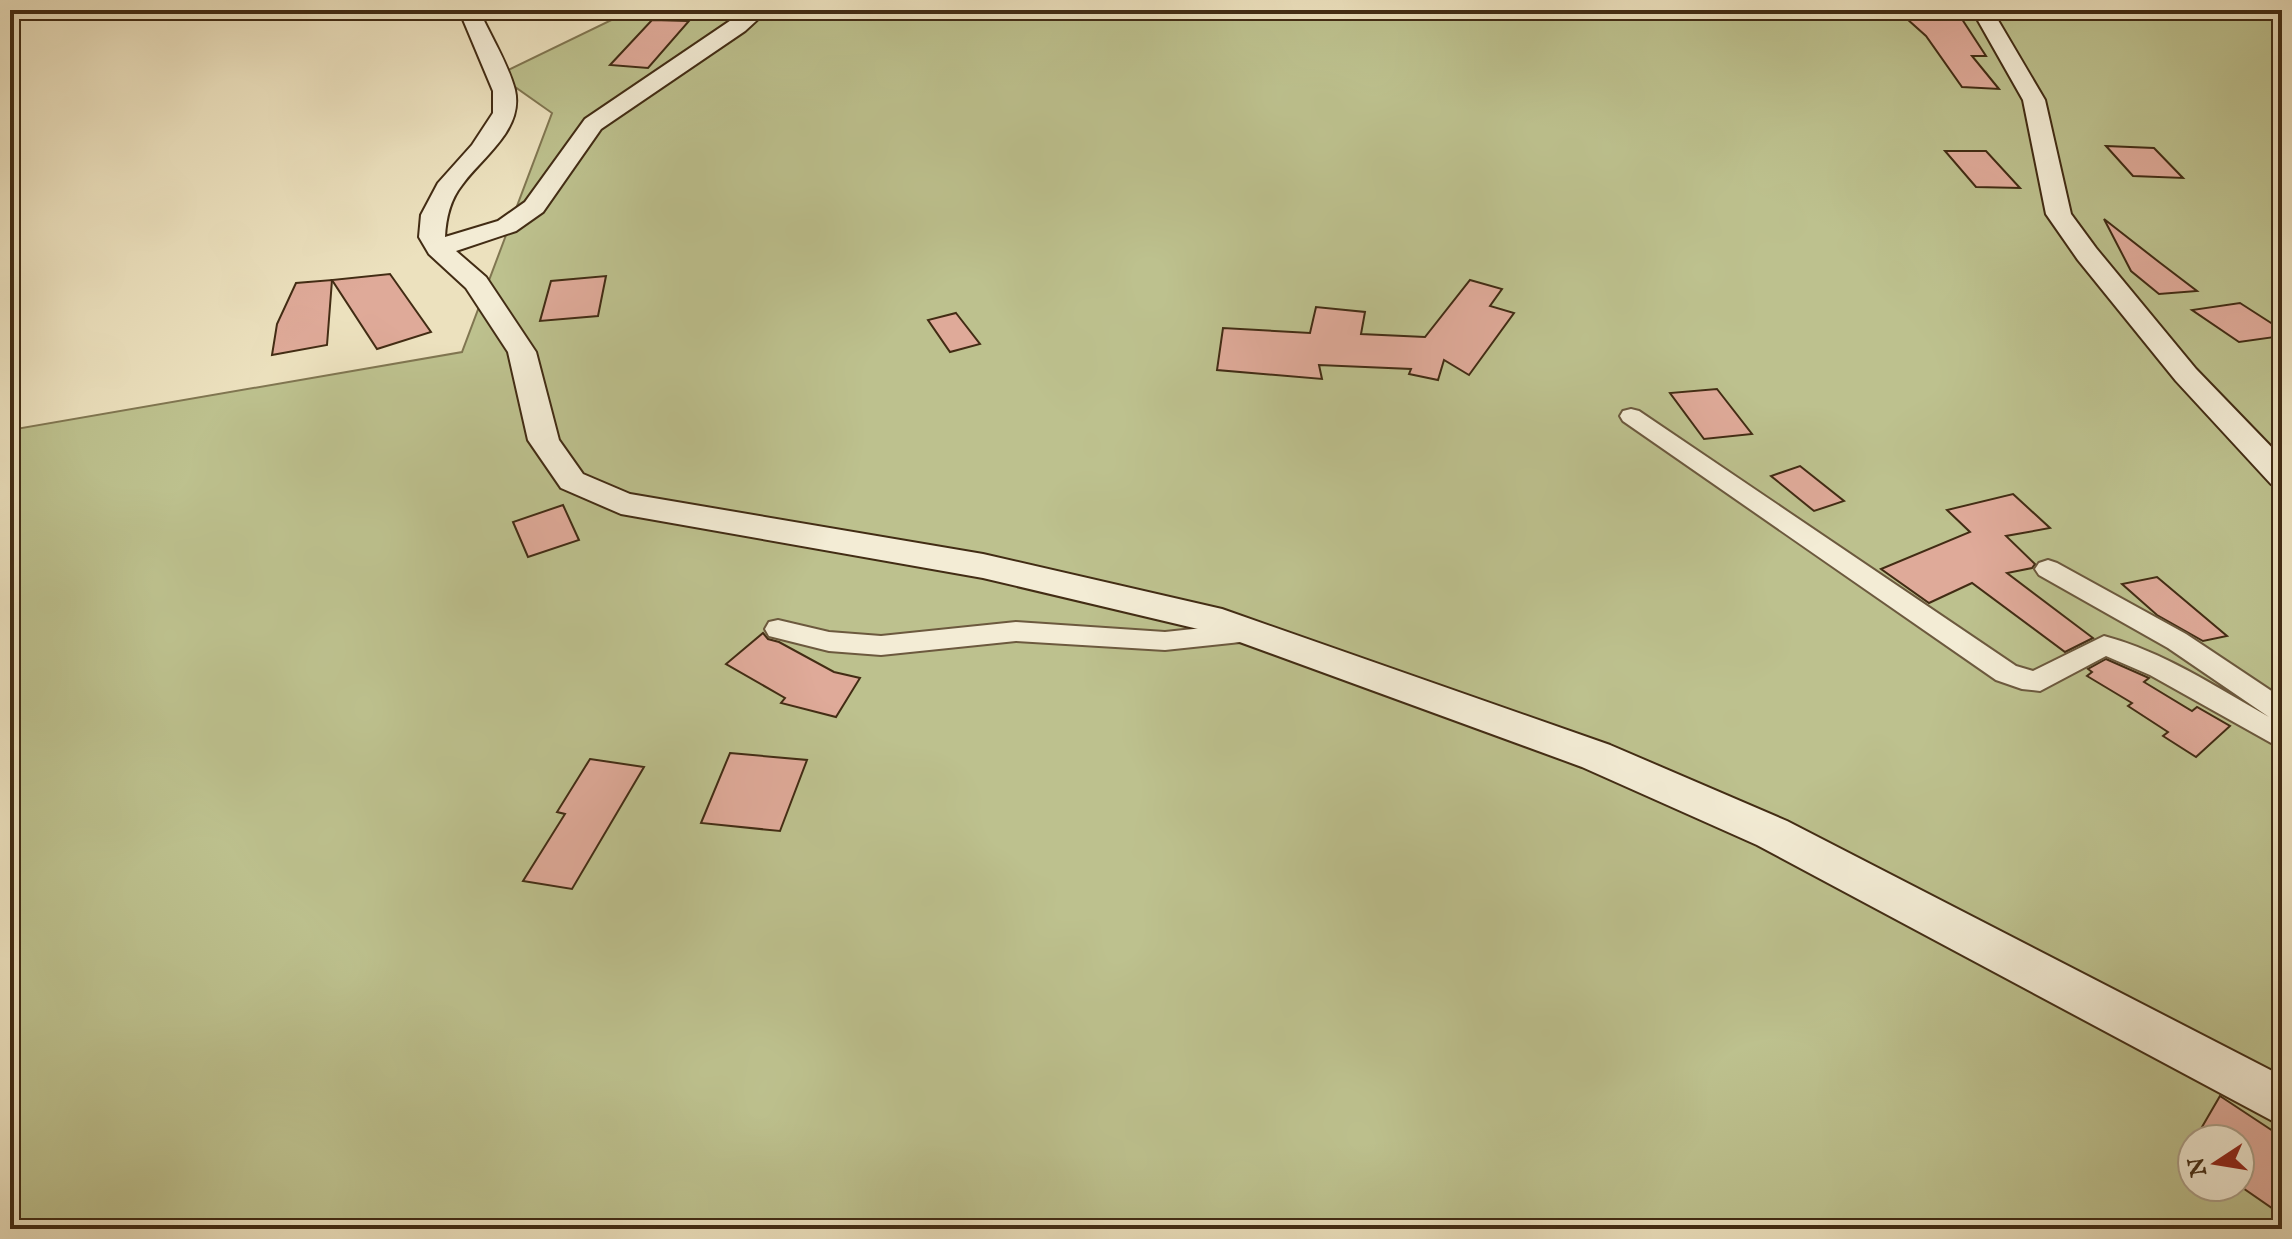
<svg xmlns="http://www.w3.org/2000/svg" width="2292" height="1239" viewBox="0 0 2292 1239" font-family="'IM FELL English',serif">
<rect width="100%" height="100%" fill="#ece1be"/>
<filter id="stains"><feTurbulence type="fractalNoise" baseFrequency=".0025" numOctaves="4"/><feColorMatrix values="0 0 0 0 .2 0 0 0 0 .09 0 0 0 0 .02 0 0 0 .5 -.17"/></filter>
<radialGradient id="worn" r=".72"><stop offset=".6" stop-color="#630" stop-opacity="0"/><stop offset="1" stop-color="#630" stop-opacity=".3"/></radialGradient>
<path fill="#bdc18e" stroke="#807651" stroke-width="2" fill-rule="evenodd" d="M632,10H2282V1229H10V430L462,352L552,113L498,75ZM2192,1139H2240V1187H2192Z"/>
<g fill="#dfaa99" stroke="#422c14" stroke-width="2">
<polygon points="1897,10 1956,10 1986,56 1972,56 1999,89 1962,87 1926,36"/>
<polygon points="652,20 689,21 648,68 610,65"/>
<polygon points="2106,146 2154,148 2183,178 2133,176"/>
<polygon points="1945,151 1986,151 2020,188 1976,187"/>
<polygon points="2104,219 2159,262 2197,291 2159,294 2131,271"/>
<polygon points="390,274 431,332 377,349 332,280"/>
<polygon points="606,276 598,316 540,321 551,281"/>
<polygon points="332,280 327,345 272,355 277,324 296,283"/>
<polygon points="1470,280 1502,289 1490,306 1514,313 1469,375 1444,360 1438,380 1409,374 1411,369 1319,365 1322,379 1217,370 1223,328 1310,333 1316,307 1365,312 1361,334 1425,337"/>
<polygon points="2240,303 2282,330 2282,336 2239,342 2192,310"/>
<polygon points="956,313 980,344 950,352 928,320"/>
<polygon points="1717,389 1752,434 1704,439 1670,393"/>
<polygon points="1800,466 1844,501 1814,511 1771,476"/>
<polygon points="2013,494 2050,528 2006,536 2035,564 2032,568 2007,573 2093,638 2065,652 1972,583 1929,603 1881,569 1970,532 1947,510"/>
<polygon points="563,505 579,540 528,557 513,522"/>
<polygon points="2157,577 2227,636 2203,641 2157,615 2122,584"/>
<polygon points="763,633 768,639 779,642 834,672 860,678 836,717 781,703 785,698 726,664"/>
<polygon points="2106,659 2149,678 2144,682 2192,711 2197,707 2230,726 2196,757 2163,736 2168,732 2128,706 2132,703 2087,676 2092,672 2088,669"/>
<polygon points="730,753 807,760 780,831 701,823"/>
<polygon points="590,759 644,767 572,889 523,881 565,814 557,812"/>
<polygon points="2220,1096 2282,1137 2282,1215 2240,1186 2240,1139 2195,1139"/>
</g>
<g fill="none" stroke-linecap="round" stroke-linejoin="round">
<defs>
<g id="street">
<path d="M1631,409L1639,411L2016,666L2033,671L2104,636C2164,652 2216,687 2269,717L2168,648L2039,575L2035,569L2039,563L2048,560L2057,563L2186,634L2282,698V723L2274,720L2282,725V749L2150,675L2106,656L2040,691L2022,689L1996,680L1623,421L1620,416L1623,411Z"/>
<polygon points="778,620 829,632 881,636 1016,622 1165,632 1250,623 1259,625 1263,632 1259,639 1250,641 1165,650 1016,641 881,655 829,651 769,636 765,629 769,622"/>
</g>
<g id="secondary">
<path d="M459,10H479C490,35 508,63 515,90C524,130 482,157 462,185C450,200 446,218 445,237L498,221L525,202L585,119L746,10H768L745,31L601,129L543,212L516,231L456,251L486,277L536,352L559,440L583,474L630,494L983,554L1222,609L1610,745L1787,821L2282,1076V1126L1757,845L1582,767L1215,633L983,578L621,514L561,488L528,440L508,352L466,288L429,254L419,237L421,215L438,183L472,145L493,113V91Z"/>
<polygon points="1972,10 1992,10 2045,100 2071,214 2096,248 2196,369 2282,458 2282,487 2271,484 2176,381 2078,260 2046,214 2023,100"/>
</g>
</defs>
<use href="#street" stroke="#6c593e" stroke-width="4"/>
<use href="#secondary" stroke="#422c14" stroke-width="4"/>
<use href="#street" fill="#f3ecd5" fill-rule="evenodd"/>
<use href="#secondary" fill="#f3ecd5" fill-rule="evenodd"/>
</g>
<rect width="2292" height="1239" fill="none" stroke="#ece1be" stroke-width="40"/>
<rect x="12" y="12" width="2268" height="1215" fill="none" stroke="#422c14" stroke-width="4"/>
<rect x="20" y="20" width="2252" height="1199" fill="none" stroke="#422c14" stroke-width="2"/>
<g transform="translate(2216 1163) rotate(258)"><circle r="38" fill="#f3ecd5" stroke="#ac9f88" stroke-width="2"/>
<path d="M0-6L14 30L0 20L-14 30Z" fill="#8f2418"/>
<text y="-12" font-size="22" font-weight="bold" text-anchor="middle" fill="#422c14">N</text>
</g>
<rect width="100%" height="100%" filter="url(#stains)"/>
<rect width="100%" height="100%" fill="url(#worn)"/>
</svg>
